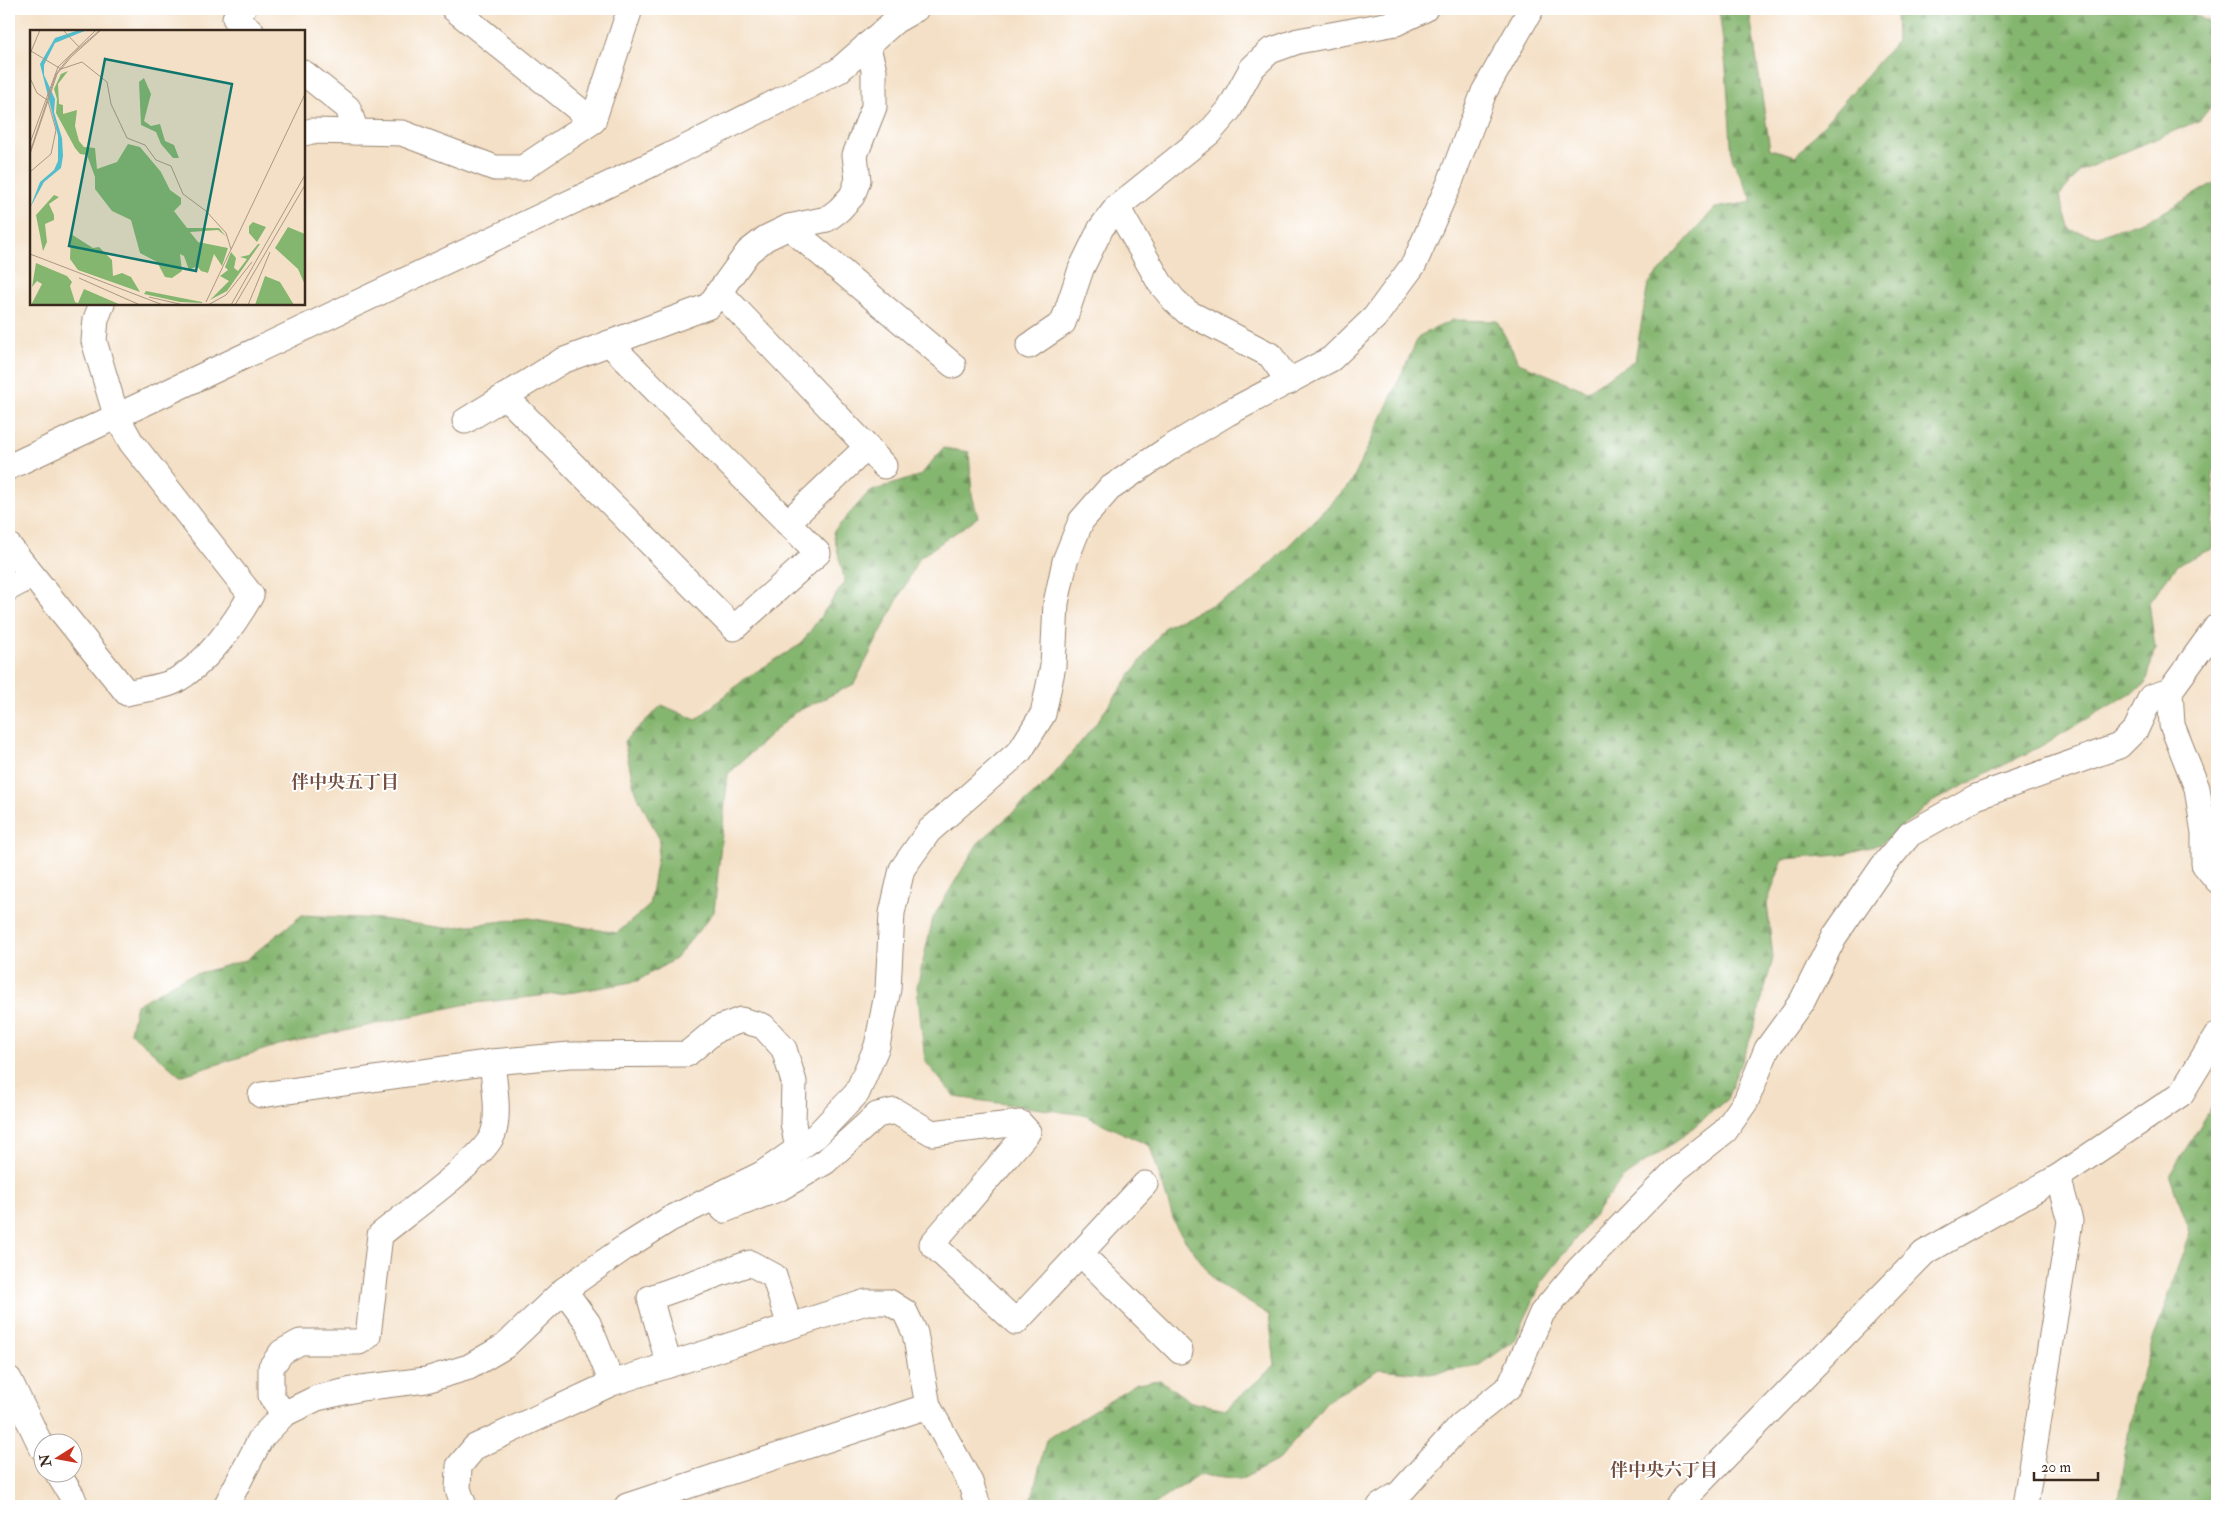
<svg xmlns="http://www.w3.org/2000/svg" width="2226" height="1515" viewBox="0 0 2226 1515" font-family="'IM FELL Double Pica','Noto Serif JP',serif">
<defs>
<pattern id="forest-firs" width="22" height="20" patternUnits="userSpaceOnUse" patternTransform="scale(1.25)"><rect width="22" height="20" fill="#85b66f"/><path d="M5 1l3.5 6h-7zM16 11l3.5 6h-7z" fill="#6e945b"/></pattern>
</defs>
<rect width="100%" height="100%" fill="#fff"/>
<filter id="ink" filterUnits="userSpaceOnUse"><feTurbulence type="fractalNoise" baseFrequency=".02" numOctaves="2"/><feDisplacementMap in="SourceGraphic" scale="10" xChannelSelector="R" yChannelSelector="G"/><feConvolveMatrix kernelMatrix="1 2 1 2 8 2 1 2 1" color-interpolation-filters="sRGB"/></filter>
<filter id="wash" filterUnits="userSpaceOnUse"><feTurbulence type="fractalNoise" baseFrequency=".0096" numOctaves="4" result="noise"/><feDisplacementMap in="SourceGraphic" scale="20" xChannelSelector="R" yChannelSelector="G"/><feGaussianBlur stdDeviation="1.12" result="paint"/><feColorMatrix in="noise" values="0 0 0 0 0 0 0 0 0 0 0 0 0 0 0 0 0 1.4 0 .05"/><feComposite in="paint" operator="in"/></filter>
<g filter="url(#wash)">
<rect width="100%" height="100%" fill="#f4e0c6"/>
<g fill="url(#forest-firs)" stroke="#607046">
<polygon points="1719,9 1749,9 1770,149 1796,156 1897,41 1896,9 2185,9 2217,27 2217,99 2200,120 2080,171 2059,196 2070,230 2098,236 2157,216 2217,181 2217,467 2212,471 2215,499 2212,549 2177,565 2149,602 2155,648 2146,684 2043,745 1932,802 1881,844 1840,855 1783,859 1767,903 1773,958 1754,1028 1727,1099 1683,1136 1622,1179 1542,1282 1515,1340 1479,1366 1429,1374 1379,1369 1326,1402 1280,1459 1240,1480 1199,1475 1152,1506 1030,1506 1046,1440 1137,1383 1160,1380 1191,1402 1226,1409 1275,1365 1269,1315 1216,1282 1176,1227 1150,1146 1084,1115 955,1097 925,1061 917,987 933,918 978,843 1047,783 1094,726 1165,627 1245,589 1352,482 1419,336 1453,320 1497,321 1519,363 1587,391 1635,360 1648,284 1715,208 1753,202 1732,158 1726,68"/>
<polygon points="943,448 969,452 972,495 978,517 919,558 854,684 794,713 728,774 714,912 675,959 637,981 575,992 467,1004 279,1045 180,1076 130,1032 136,1005 185,977 246,960 302,915 381,919 445,928 529,918 617,933 649,906 660,840 635,791 624,741 662,705 696,720 746,678 801,644 845,582 833,532 869,492 921,475"/>
<polygon points="2217,1099 2217,1501 2190,1506 2108,1506 2118,1500 2134,1397 2190,1232 2170,1174"/>
</g>
</g>
<g filter="url(#ink)">
<g fill="none" stroke-linecap="round" stroke-linejoin="round">
<defs>
<g id="minor">
<polyline points="243,9 235,18 251,31"/>
<polyline points="454,9 593,121"/>
<polyline points="304,73 348,108 356,132"/>
<polyline points="304,133 312,131 402,133 495,168 523,168 593,121 630,9"/>
<polyline points="1117,207 1160,283 1174,300 1187,312 1270,355 1289,382"/>
<polyline points="789,227 953,365"/>
<polyline points="719,291 867,447 787,523"/>
<polyline points="1029,346 1063,323 1081,269 1101,228 1117,207 1209,133 1229,110 1252,68 1270,51 1298,41 1396,23 1425,9"/>
<polyline points="505,396 734,628 818,553 609,343"/>
<polyline points="465,421 562,361 709,306 748,252 766,238 789,227 827,219 839,210 852,196 858,180 855,155 874,107 874,70 867,45"/>
<polyline points="867,447 884,466"/>
<polyline points="9,467 669,156 838,71 895,21 916,9"/>
<path d="M9,546L127,693C142,689 162,688 175,681C206,664 234,625 251,595L131,442L116,415L94,341L96,319L102,304"/>
<polyline points="9,588 31,576"/>
<polyline points="2217,626 2170,691 2172,725 2197,788 2204,833 2204,864 2217,880"/>
<polyline points="261,1095 492,1062 570,1055 687,1054 717,1029 741,1020 763,1026 784,1049 794,1082 793,1123 798,1149"/>
<polyline points="719,1205 724,1210 780,1188 825,1162 877,1115 895,1111 932,1133 1020,1123 1028,1132 932,1244 1016,1322 1145,1184"/>
<polyline points="1080,1253 1180,1351"/>
<polyline points="564,1290 588,1323 612,1383"/>
<polyline points="669,1365 650,1298 750,1263 774,1276 790,1326"/>
<polyline points="9,1379 42,1448"/>
<path d="M284,1414L271,1396V1367L282,1352L300,1342H359L368,1336L380,1235C404,1215 484,1159 493,1134C500,1115 494,1082 492,1062"/>
<polyline points="57,1472 72,1496 76,1506"/>
<polyline points="226,1506 261,1438 284,1414 317,1398 361,1388 426,1380 469,1367 505,1346 564,1290 624,1248 670,1219 762,1174 816,1136 857,1093 877,1046 888,989 892,913 902,869 929,831 1020,751 1043,714 1053,666 1056,603 1065,561 1081,521 1109,489 1168,449 1228,413 1331,359 1375,317 1414,264 1450,182 1484,92 1531,9"/>
<polyline points="464,1506 458,1489 459,1466 475,1447 612,1383 866,1302 889,1302 905,1312 915,1333 928,1406 970,1482 978,1506"/>
<polyline points="627,1506 928,1406"/>
<polyline points="1380,1506 1400,1493 1460,1426 1510,1386 1542,1313 1579,1269 1677,1169 1725,1131 1746,1101 1767,1049 1802,1001 1834,937 1883,866 1910,834 1976,797 2119,746 2136,729 2151,697 2170,691"/>
<polyline points="1677,1506 1924,1253 2058,1177 2181,1094 2217,1035"/>
<polyline points="2025,1506 2070,1221 2058,1177"/>
</g>
</defs>
<use href="#minor" stroke="#988572" stroke-width="27"/>
<use href="#minor" stroke="#fff" stroke-width="25"/>
</g>
</g>
<g text-anchor="middle" dominant-baseline="central" stroke-width="4" stroke-linejoin="round" paint-order="stroke">
<g font-size="18" font-weight="bold" fill="#734f41" stroke="#fff">
<text x="345" y="782">伴中央五丁目</text>
<text x="1664" y="1470">伴中央六丁目</text>
</g>
</g>
<g transform="translate(30 30)">
<rect width="275" height="275" fill="#f4e0c6"/>
<path d="M38,41L28,54L29,74L33,75V84L47,80L45,96L49,111L54,117L65,118L67,139L87,132L98,114L110,117L131,142L140,160L151,168V174L144,181L157,198H189L194,204L197,207L188,200L160,202L168,212L198,218L192,236L184,224L178,243L171,241L167,236L159,240L154,226L150,224L152,241L142,248L135,247L127,232L110,223L101,190L82,181L65,159V147L57,125L50,124L45,118L26,83L27,69L24,59L31,44ZM114,48L121,64L114,91L121,96L130,94L135,111L144,115L149,128H143L131,114L126,102L111,95L109,52ZM24,165L29,167L19,174L24,185V190L15,194L17,212L13,221L6,185ZM223,192L236,197L227,212L219,203V196ZM258,197L275,204V255L268,239L245,218ZM41,204L63,218L69,217L82,230L83,246L92,243L101,247L110,262L48,240L40,229ZM228,214H230L197,261L180,270L199,251L190,246L198,240L195,237L201,222L206,228L204,238L208,241L217,229L210,227L219,225ZM6,233L37,246L42,252L40,256L45,272L48,273L54,259L91,275H1L12,254L7,251L2,257ZM235,246L250,252L264,275H225ZM116,261L172,272V273L150,272L114,264Z" fill="#85b66f"/>
<path d="M49,0H57L25,13L14,35V45L25,69L24,82L32,108L33,126L31,138L14,152L0,178L10,152L24,140L28,131V106L10,34L25,8Z" fill="#52bdcd"/>
<path fill="none" stroke="#aa9783" stroke-width="1" d="M33,0L49,17M1,21L31,39L52,32L77,52L81,74L97,108L115,115L126,130L141,136L153,164L176,181L196,203L201,219M0,24L10,0M0,48L7,63L17,70M0,113L28,37L66,0M0,122L26,44L40,26L70,0M0,124L27,44L41,27L71,0M0,142L21,124L26,100L18,71M0,224L133,275M49,248L110,275M119,267L154,275M176,272L275,64M178,275L196,265L222,232M201,275L275,145M205,275L275,155M218,275L240,222"/>
<path fill="#0f766e" fill-opacity="0.15" stroke="#0f766e" stroke-width="2.5" d="M75,29L202,54L166,241L39,216Z"/>
<rect width="275" height="275" fill="none" stroke="#3b2a1e" stroke-width="2.5"/>
</g>
<rect width="2226" height="1515" fill="none" stroke="#fff" stroke-width="30"/>
<g transform="translate(58 1458) rotate(259)"><circle r="24" fill="#ffffff" stroke="#b1aaa5"/>
<path d="M0-4L9 19L0 12L-9 19Z" fill="#c8321e"/>
<text y="-8" font-size="14" font-weight="bold" text-anchor="middle" fill="#3b2a1e">N</text>
</g>
<path d="M2034 1472v8h64v-8" fill="none" stroke="#3b2a1e" stroke-width="2.5"/>
<text x="2041" y="1472" font-size="15" fill="#3b2a1e" stroke="#ffffff" stroke-width="4" paint-order="stroke">20 m</text>
</svg>
